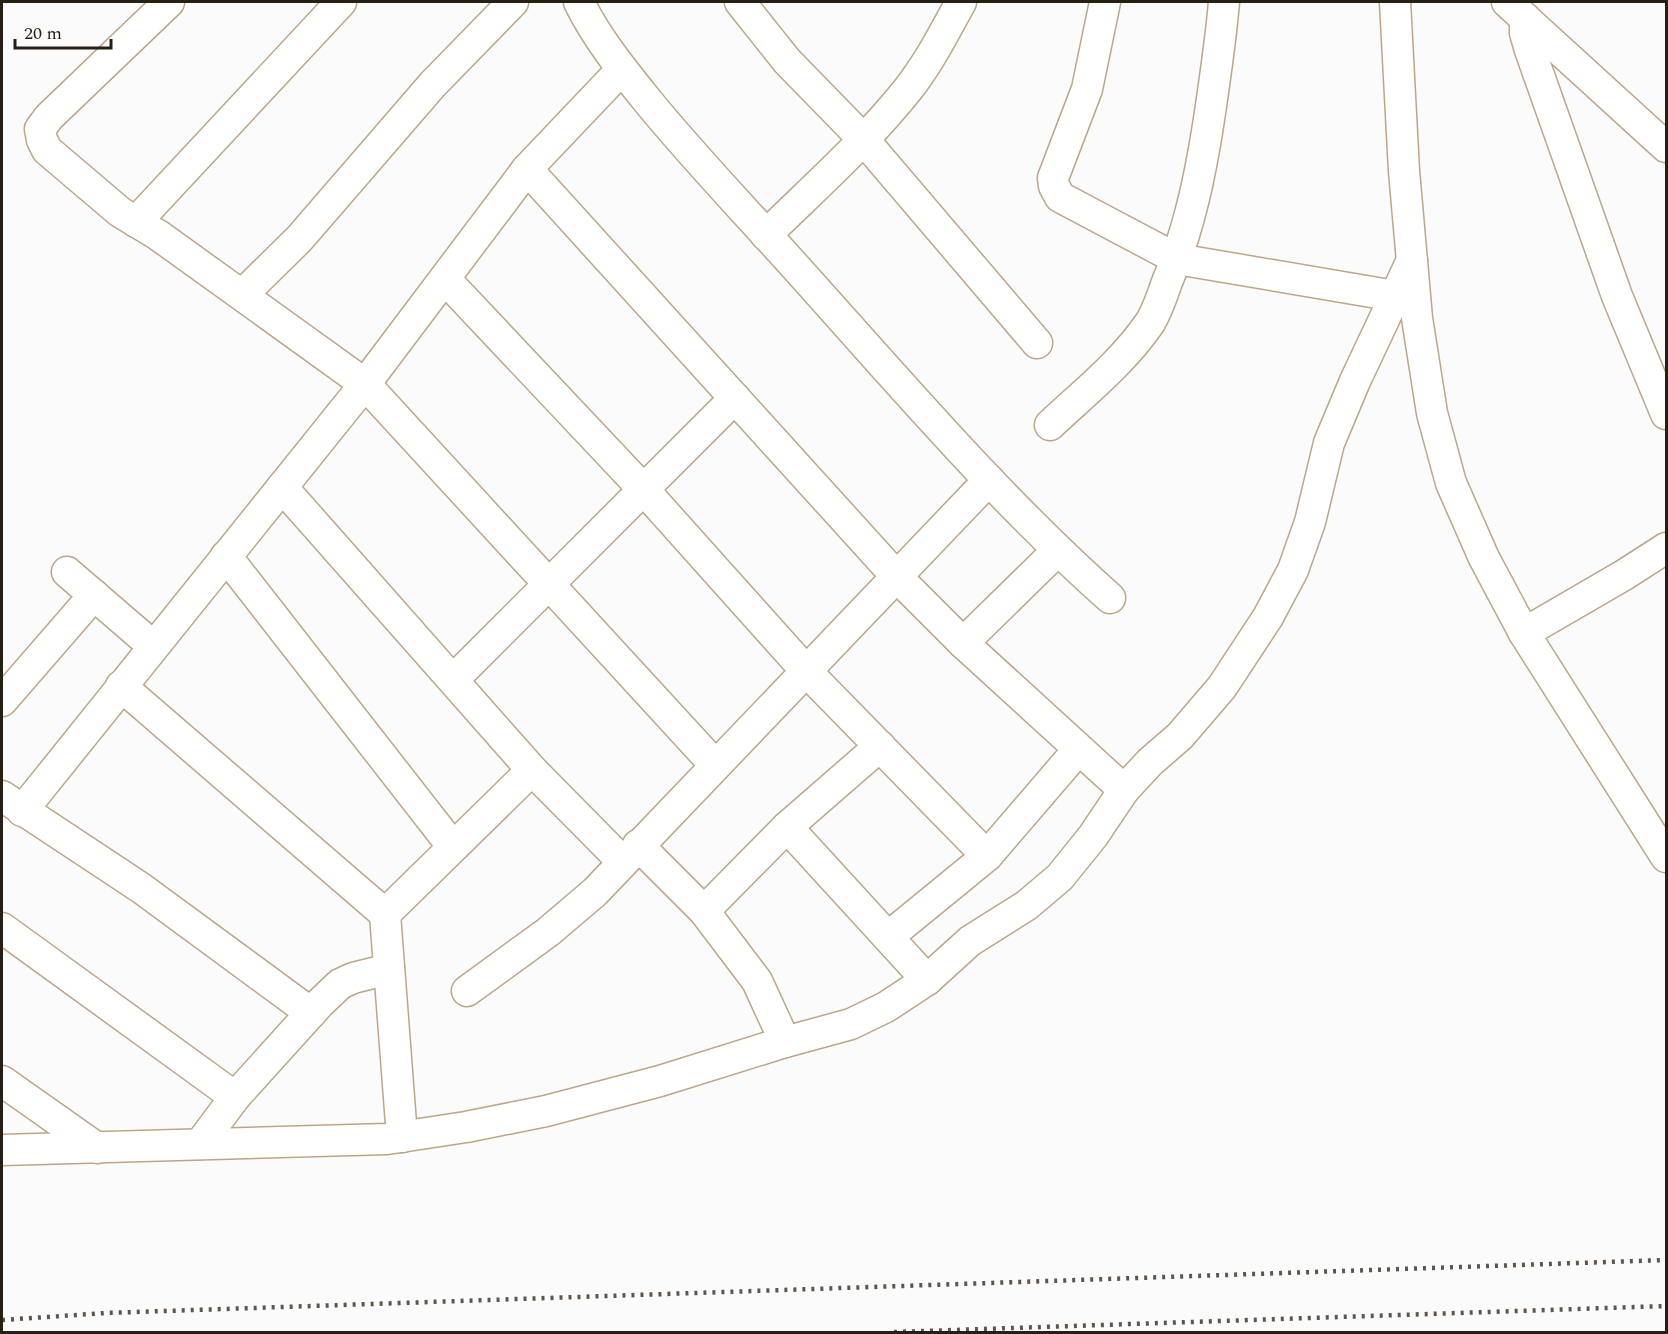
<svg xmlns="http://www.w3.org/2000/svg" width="1668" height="1334" viewBox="0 0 1668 1334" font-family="Spectral,serif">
<rect width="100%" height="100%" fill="#fbfbfb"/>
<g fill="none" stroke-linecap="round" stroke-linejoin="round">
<defs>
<g id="minor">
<polyline points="169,2 49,117 40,129 42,140 47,150 120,212 158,235 365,384 715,765"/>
<path d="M579,2C596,37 621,68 646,99C689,152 736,201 782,252C888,369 992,493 1110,598"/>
<polyline points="740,2 787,61 864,140 1037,343"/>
<polyline points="1105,2 1087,89 1053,178 1054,186 1060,197 1177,259 1395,296"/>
<polyline points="1395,2 1404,171 1417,318 1432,413 1451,483 1484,558 1524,633 1666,857"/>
<polyline points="1507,2 1666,147"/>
<polyline points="1525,18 1525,33 1530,50 1617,296 1666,414"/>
<polyline points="527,169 897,577 963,643 1124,790"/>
<polyline points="136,222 341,2"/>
<path d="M766,235C815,187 867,141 909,88C930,61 945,31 961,2"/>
<polyline points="445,279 644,490 807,672 987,856"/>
<polyline points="242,295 299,239 433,84 513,2"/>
<path d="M1050,425C1084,393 1122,363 1149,324C1157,312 1162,296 1167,282C1191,225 1202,167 1211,106C1216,71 1221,37 1224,2"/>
<polyline points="282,487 532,770 622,861"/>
<polyline points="226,556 453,847"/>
<polyline points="67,572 153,646"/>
<polyline points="1524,633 1624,575 1666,548"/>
<polyline points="963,643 1057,551"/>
<polyline points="454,679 735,398"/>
<polyline points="121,686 385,914 402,1137"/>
<polyline points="2,701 94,595"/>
<polyline points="2,796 141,888 311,1013"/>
<polyline points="22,811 365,384 527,169 622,69"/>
<polyline points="787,827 927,980"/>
<polyline points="638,845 704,911 757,981 785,1042"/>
<polyline points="704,911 787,827 880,746"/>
<polyline points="385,914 532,770"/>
<polyline points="2,928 235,1097"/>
<polyline points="888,937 987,856 1078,750"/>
<polyline points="467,991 548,932 595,892 989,480"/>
<polyline points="2,1081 97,1148"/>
<polyline points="200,1144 235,1097 319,1004 340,984 353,978 389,969"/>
<polyline points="2,1150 387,1139 466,1127 546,1111 660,1081 785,1042 851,1024 886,1007 927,980 970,941 1027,905 1060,877 1093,836 1124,790 1150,762 1180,736 1222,687 1268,617 1293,570 1310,522 1329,443 1355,381 1412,260"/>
</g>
</defs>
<use href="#minor" stroke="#bda688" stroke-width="33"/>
<use href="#minor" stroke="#fff" stroke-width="30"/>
<g stroke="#5d564e" stroke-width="4.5" stroke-dasharray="3 6" stroke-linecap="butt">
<polyline points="2,1320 106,1313 1666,1260"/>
<polyline points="894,1332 1666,1306"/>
</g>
</g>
<rect width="1668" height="1334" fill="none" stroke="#281f14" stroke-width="6"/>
<path d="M15 39v9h96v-9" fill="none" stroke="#281f14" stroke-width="3"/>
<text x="24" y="39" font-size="18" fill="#281f14" stroke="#fbfbfb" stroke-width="4.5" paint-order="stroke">20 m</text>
</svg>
